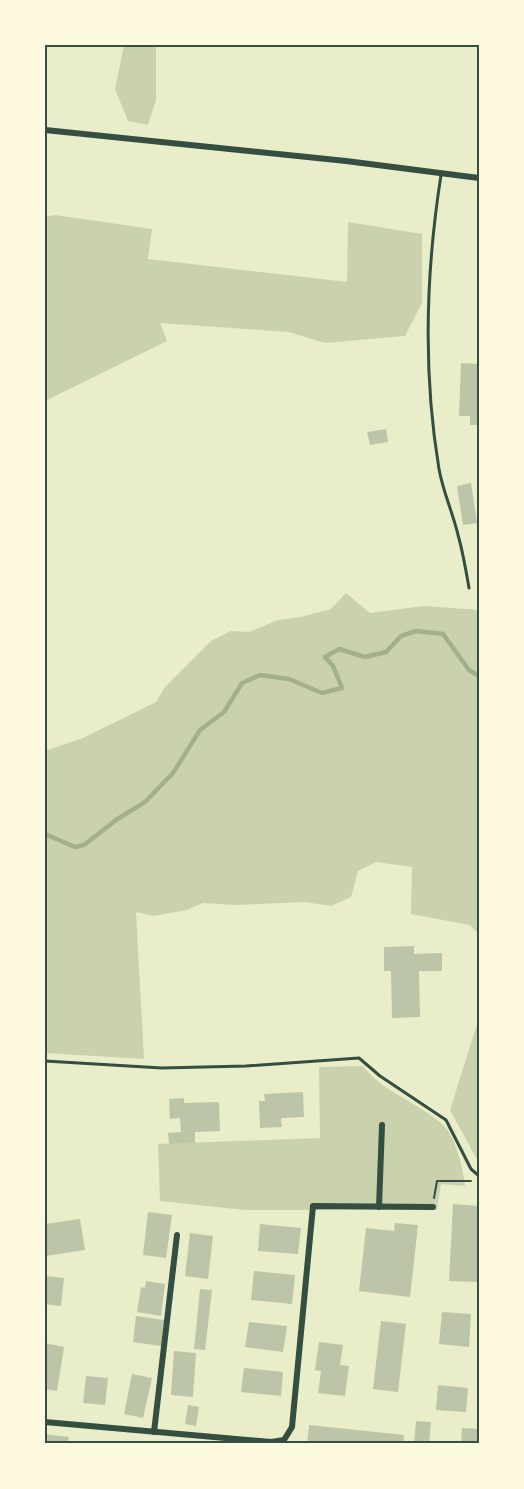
<svg xmlns="http://www.w3.org/2000/svg" width="524" height="1489" viewBox="0 0 524 1489" font-family="'Source Serif 4',serif">
<rect width="100%" height="100%" fill="#e9edc9"/>
<g fill="#cad2ad">
<polygon points="124,45 156,45 156,100 148,125 128,121 115,89"/>
<polygon points="55,215 152,229 148,259 347,282 348,222 422,234 422,303 405,336 325,343 289,332 160,323 167,341 45,401 45,217"/>
<polygon points="346,593 370,613 424,606 479,610 479,934 470,925 411,914 412,867 376,862 358,871 351,897 331,906 304,902 236,905 203,903 187,910 154,916 136,912 144,1059 45,1053 45,751 83,738 156,702 165,687 211,641 231,631 249,632 278,620 301,617 331,609"/>
<polygon points="479,1018 479,1163 450,1110"/>
<path d="M363,1066C384,1093 418,1102 443,1125C456,1137 463,1169 465,1186L441,1184L437,1210H245L160,1201L158,1144L320,1138L319,1067Z"/>
</g>
<g fill="none" stroke-linecap="round" stroke-linejoin="round">
<polyline stroke="#a3b18a" stroke-width="4.5" points="45,834 75,847 84,845 116,820 145,802 173,773 200,730 224,712 242,683 260,675 289,679 322,693 342,688 333,666 325,657 339,649 365,657 386,652 401,636 416,631 443,634 469,670 479,676"/>
</g>
<g fill="#bcc5a7">
<polygon points="461,363 479,364 479,425 470,425 470,416 459,416"/>
<polygon points="386,429 388,442 370,445 367,432"/>
<polygon points="471,483 477,523 463,525 457,486"/>
<polygon points="414,946 414,954 442,953 442,971 419,971 420,1017 392,1018 391,971 384,971 384,947"/>
<polygon points="303,1092 304,1117 281,1118 282,1127 260,1128 259,1101 265,1101 264,1094"/>
<polygon points="184,1098 184,1103 219,1102 220,1131 195,1132 195,1143 169,1144 168,1133 181,1132 180,1118 170,1119 169,1099"/>
<polygon points="453,1204 479,1206 479,1282 449,1281"/>
<polygon points="148,1212 172,1215 166,1258 143,1255"/>
<polygon points="80,1219 85,1250 45,1256 45,1224"/>
<polygon points="395,1223 418,1225 410,1297 359,1291 366,1228 394,1231"/>
<polygon points="260,1224 301,1228 298,1254 258,1251"/>
<polygon points="190,1233 213,1236 208,1279 185,1276"/>
<polygon points="254,1271 295,1275 292,1304 251,1300"/>
<polygon points="45,1276 64,1278 61,1306 45,1304"/>
<polygon points="146,1281 165,1284 161,1316 137,1312 141,1287 145,1288"/>
<polygon points="200,1289 212,1290 205,1350 194,1349"/>
<polygon points="442,1312 471,1314 469,1347 439,1344"/>
<polygon points="136,1316 164,1320 161,1346 133,1342"/>
<polygon points="381,1321 406,1324 398,1392 373,1389"/>
<polygon points="249,1322 287,1326 283,1352 245,1347"/>
<polygon points="319,1342 343,1345 340,1365 349,1366 345,1396 318,1393 321,1371 315,1370"/>
<polygon points="45,1343 64,1347 57,1391 45,1389"/>
<polygon points="174,1351 196,1353 193,1397 171,1395"/>
<polygon points="244,1368 283,1372 281,1396 241,1392"/>
<polygon points="132,1374 152,1378 143,1418 124,1414"/>
<polygon points="86,1376 108,1378 105,1405 83,1403"/>
<polygon points="438,1385 468,1388 466,1412 436,1410"/>
<polygon points="188,1405 199,1407 196,1426 185,1424"/>
<polygon points="416,1421 431,1422 429,1444 414,1444"/>
<polygon points="309,1425 404,1435 403,1444 307,1444"/>
<polygon points="462,1428 479,1429 479,1444 461,1444"/>
<polygon points="45,1434 69,1437 68,1444 45,1444"/>
</g>
<g fill="none" stroke-linecap="round" stroke-linejoin="round">
<polyline stroke="#344e41" stroke-width="2" points="434,1198 437,1181 471,1181"/>
<g stroke="#344e41" stroke-width="3">
<path d="M441,175C426,271 423,373 439,469C443,492 453,513 458,535C463,552 466,571 469,588"/>
<polyline points="45,1061 162,1068 246,1066 359,1058 380,1076 446,1120 471,1169 479,1176"/>
</g>
<g stroke="#344e41" stroke-width="6">
<polyline points="45,130 346,161 479,178"/>
<polyline points="379,1207 382,1125"/>
<polyline points="45,1422 271,1442 284,1440 292,1427 313,1206 433,1207"/>
<polyline points="154,1432 177,1235"/>
</g>
</g>
<rect width="524" height="1489" fill="none" stroke="#fefae0" stroke-width="93"/>
<rect x="46" y="46" width="432" height="1396" fill="none" stroke="#344e41" stroke-width="2"/>
</svg>
